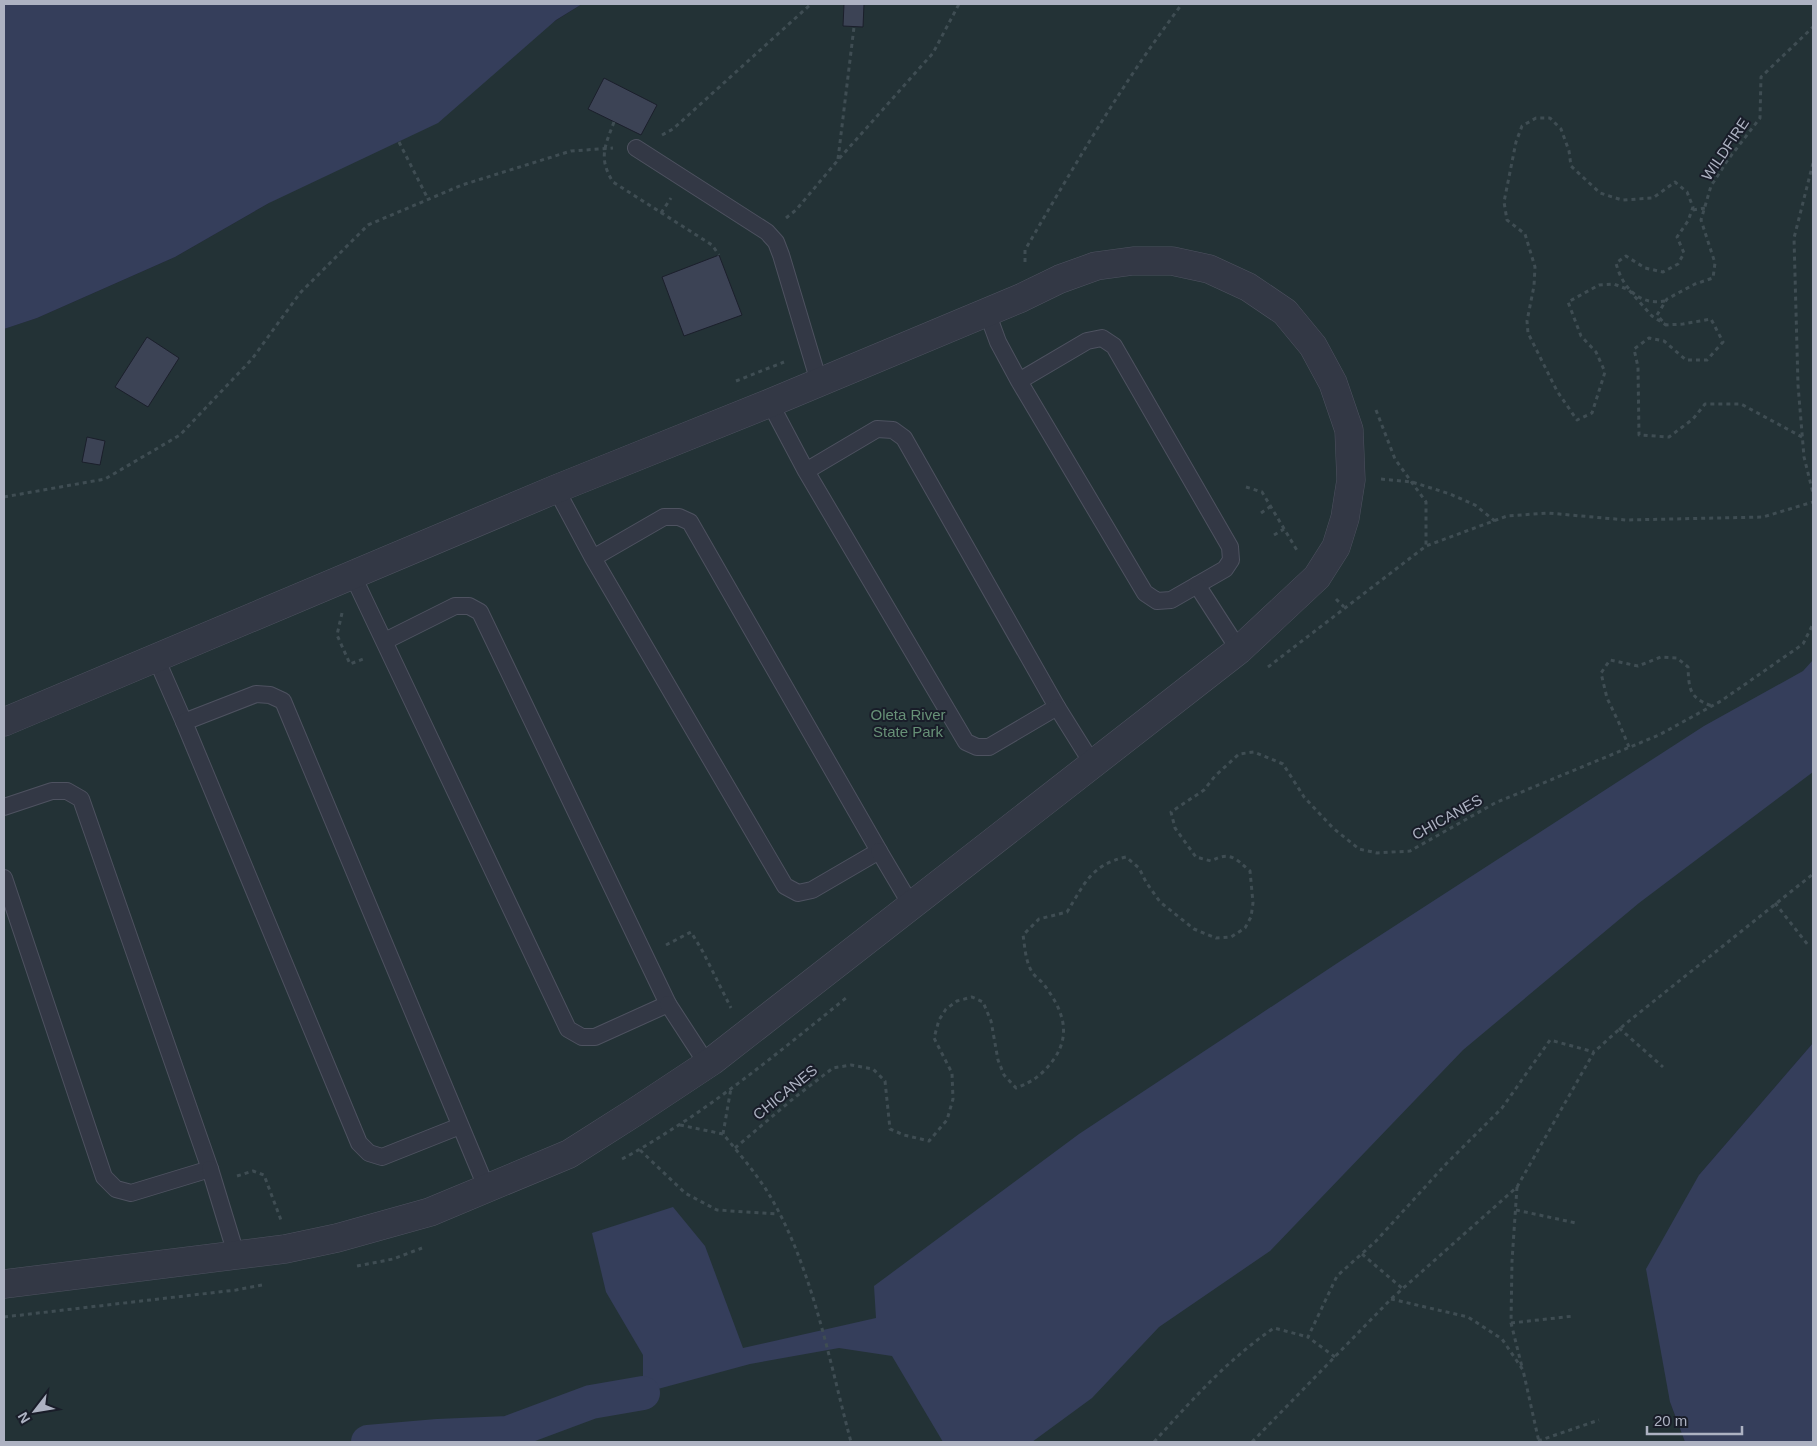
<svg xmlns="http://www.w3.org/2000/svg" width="1817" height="1446" viewBox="0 0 1817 1446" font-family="Arial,sans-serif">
<rect width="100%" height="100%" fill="#202534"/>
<polygon fill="#233236" points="582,4 1813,4 1813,1043 1699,1175 1670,1402 1685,1442 4,1442 4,329 37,318 175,257 269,203"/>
<g fill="#353e5b">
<polygon points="4,4 582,4 556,20 438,123 269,203 175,257 37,318 4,329"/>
<polygon points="1813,660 1813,772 1639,903 1463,1050 1270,1251 1159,1327 1092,1398 1032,1442 943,1442 892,1356 839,1348 750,1364 643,1393 643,1355 606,1292 592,1233 673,1207 705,1246 743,1348 876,1318 874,1286 1079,1134 1339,962 1704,726 1803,671"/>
<polygon points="1813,1043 1813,1442 1685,1442 1670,1402 1646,1269 1699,1175"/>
</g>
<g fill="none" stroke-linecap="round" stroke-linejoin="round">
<polyline stroke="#353e5b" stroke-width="34" points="368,1442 438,1436 508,1433 591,1402 643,1393"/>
</g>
<g fill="#3c4355" stroke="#1b1f2b">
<polygon points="844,4 864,4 863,27 843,26"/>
<polygon points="604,78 657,105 641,135 588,109"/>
<polygon points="719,255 742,315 684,336 662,277"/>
<polygon points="147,337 179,358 148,407 115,387"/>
<polygon points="87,437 105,441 100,465 82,462"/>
</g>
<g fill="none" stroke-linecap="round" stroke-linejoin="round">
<defs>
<g id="service">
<polyline points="636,148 767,232 776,242 781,255 819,382"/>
<polyline points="987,312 998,342 1019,381 1145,593 1157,601 1171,600 1225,569 1231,560 1230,547 1114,346 1102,338 1087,341 1019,381"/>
<polyline points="770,403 806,471 966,742 977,747 989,747 1057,707 904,438 893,430 877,429 806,471"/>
<polyline points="556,489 593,558 785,886 798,893 812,890 879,851 690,522 679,517 664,517 593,558"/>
<polyline points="353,576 568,1029 582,1037 595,1037 668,1004 480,612 469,606 455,606 385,641"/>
<polyline points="1197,585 1239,650"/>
<polyline points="156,658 184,722"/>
<polyline points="1057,707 1092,763"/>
<polyline points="4,807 52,791 67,791 81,799 210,1169 131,1193 116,1189 104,1177 4,878"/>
<polyline points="879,851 911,905"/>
<polyline points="668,1004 707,1064"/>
<polyline points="460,1126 382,1157 369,1153 359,1143 184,722 256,694 270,695 283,701 487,1189"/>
<polyline points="210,1169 236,1254"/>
</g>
<polyline id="minor" points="4,722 556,489 770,403 1021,298 1060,279 1096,266 1133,261 1172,261 1209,269 1248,287 1285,312 1313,346 1333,383 1349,430 1351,480 1345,518 1336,547 1317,577 1239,650 712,1061 635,1112 569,1154 430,1212 337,1238 285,1249 4,1284"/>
</defs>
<use href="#service" stroke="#4e5260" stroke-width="18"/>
<use href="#minor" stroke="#4e5260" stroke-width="29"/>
<g stroke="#3f4d53" stroke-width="3" stroke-dasharray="4 4" stroke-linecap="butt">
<path d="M614,122C605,146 598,158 613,182L712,245L719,255"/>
<polyline points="662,135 673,129 811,4"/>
<polyline points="399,142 428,199"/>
<polyline points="838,159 854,27"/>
<polyline points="1813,163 1794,238 1798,385 1804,457 1813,493"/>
<polyline points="1693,210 1705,208"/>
<polyline points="661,213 671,198"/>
<polyline points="786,218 796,210 838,160 933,53 959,4"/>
<path d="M1025,262V250C1074,166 1123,82 1182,4"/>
<path d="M1665,301C1639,306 1622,287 1616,263L1626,256L1645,268L1663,272L1678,264L1684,253L1677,237L1688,221L1693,207L1687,192L1675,182L1653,198L1622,200L1600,193L1571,166L1569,151L1561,129L1550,118H1536L1522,126L1516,142L1504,202L1507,220L1525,234L1535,267L1534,286L1527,321L1528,333L1557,391L1577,420L1592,413L1605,372L1596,352L1581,336L1568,302L1599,285L1614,284L1629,290L1652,316L1666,325"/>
<polyline points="736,381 784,362"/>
<polyline points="1376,410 1395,459 1426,502 1426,546"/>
<polyline points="1802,437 1741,404 1705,404 1693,419 1669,437 1639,435 1638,367 1634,349 1649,338 1664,341 1686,360 1707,360 1723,342 1711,319 1683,324 1666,325 1657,315 1667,299 1695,284 1713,278 1715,263 1701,220 1711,186 1727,161 1760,118 1761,77 1813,27"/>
<polyline points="1381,479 1412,482 1450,494 1475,505 1495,521"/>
<polyline points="1246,487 1262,492 1298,552"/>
<polyline points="4,497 105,479 180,435 252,359 300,293 368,225 462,185 571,151 613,148"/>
<polyline points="1261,513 1271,506"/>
<polyline points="1274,535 1284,529"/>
<polyline points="1336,599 1344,607"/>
<polyline points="342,613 337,635 350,664 366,658"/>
<polyline points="1268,667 1426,546 1507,516 1548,513 1626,520 1763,517 1813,502"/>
<path d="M1629,747L1619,723L1607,698L1601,673L1610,660L1638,666L1661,657L1677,658L1688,667C1689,689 1689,698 1712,706"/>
<polyline points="1775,903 1808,945"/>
<polyline points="666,945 691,932 703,952 731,1008"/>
<polyline points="1619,1028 1663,1067"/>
<path d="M680,1125L723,1134C738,1152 754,1171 767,1191C812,1264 829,1360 851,1442"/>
<polyline points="723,1134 731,1088"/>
<path d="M735,1148L794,1098L833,1068L851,1065L873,1069L885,1081L890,1129L904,1135L929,1141L947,1120L953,1099L952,1073L934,1038L939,1020L946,1009L957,1001L972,997L983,1002L991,1021L998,1060L1004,1075L1016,1088C1033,1082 1044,1073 1054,1059C1072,1033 1062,1009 1045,986C1041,980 1035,977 1032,972C1025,960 1025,947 1023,935L1039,919L1067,912C1085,883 1091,865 1126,857L1139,868L1146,882L1160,902L1194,929L1216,938L1231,937L1245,928L1251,917L1253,903L1250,871C1235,858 1230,851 1211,861L1196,857L1175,828L1171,812L1204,790L1215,776L1239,754L1254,752L1283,764L1304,797L1333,828L1359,849L1377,853L1410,851L1495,803L1659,735L1721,701L1803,644L1813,624"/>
<polyline points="640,1150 685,1193 717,1210 778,1214"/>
<path d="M622,1159C645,1147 666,1133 688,1119C743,1082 794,1040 846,998"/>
<polyline points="237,1176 253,1171 264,1175 281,1220"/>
<polyline points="1517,1187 1512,1261 1511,1323 1522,1367"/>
<polyline points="1516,1210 1576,1223"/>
<polyline points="1362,1254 1403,1289"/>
<polyline points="357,1266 393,1259 422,1248"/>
<polyline points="1391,1299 1468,1317 1502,1339 1523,1370 1539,1442"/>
<polyline points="4,1317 236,1290 262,1285"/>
<polyline points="1511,1323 1574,1316"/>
<polyline points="1335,1357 1308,1337 1337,1276 1376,1241 1446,1164 1502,1108 1550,1040 1594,1052"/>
<polyline points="1538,1441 1599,1420"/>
<path d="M1154,1442C1191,1401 1228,1359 1274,1328L1308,1337"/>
<polyline points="1252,1442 1391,1299 1517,1187 1594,1052 1624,1025 1813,874"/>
</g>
<use href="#service" stroke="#333845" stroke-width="16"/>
<use href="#minor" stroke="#333845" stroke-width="28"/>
</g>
<g text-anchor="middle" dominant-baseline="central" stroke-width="4" stroke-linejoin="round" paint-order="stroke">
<g font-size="15" fill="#adb2c2" stroke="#191d29">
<text transform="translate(1725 149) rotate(-56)">WILDFIRE</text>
<text transform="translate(1447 817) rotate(-29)">CHICANES</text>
<text transform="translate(785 1092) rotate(-39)">CHICANES</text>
</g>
<g font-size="15" fill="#679177" stroke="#191d29">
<text x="908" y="714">Oleta River<tspan x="908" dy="17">State Park</tspan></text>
</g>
</g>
<rect width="1817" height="1446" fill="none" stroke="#adb2c2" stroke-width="10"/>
<g transform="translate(35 1411) rotate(239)" stroke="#191d29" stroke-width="4" paint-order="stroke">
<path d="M0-4L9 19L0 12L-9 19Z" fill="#adb2c2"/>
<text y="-8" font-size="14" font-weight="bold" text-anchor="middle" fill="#adb2c2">N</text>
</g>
<path d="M1647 1426v8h95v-8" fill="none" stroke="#adb2c2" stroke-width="2.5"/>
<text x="1654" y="1426" font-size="15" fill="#adb2c2" stroke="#191d29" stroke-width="4" paint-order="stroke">20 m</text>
</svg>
